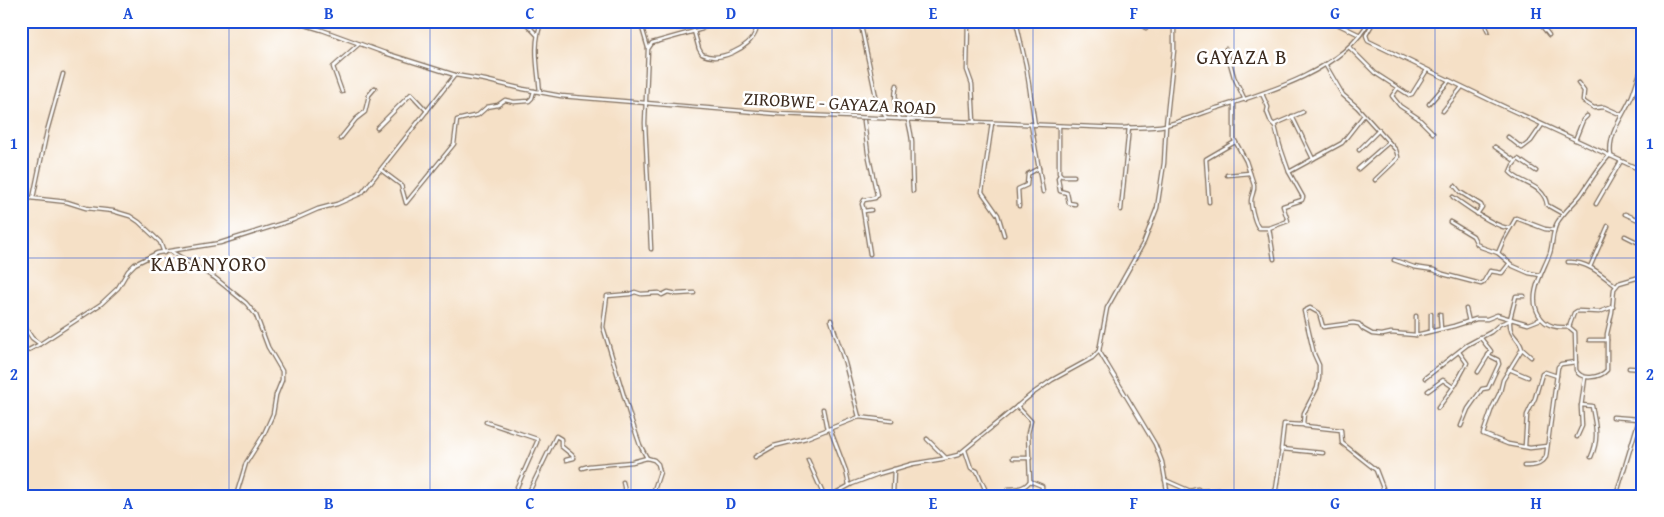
<svg xmlns="http://www.w3.org/2000/svg" width="1664" height="517" viewBox="0 0 1664 517" font-family="'Gentium Book Plus',serif">
<rect width="100%" height="100%" fill="#fff"/>
<filter id="ink" filterUnits="userSpaceOnUse"><feTurbulence type="fractalNoise" baseFrequency=".02" numOctaves="2"/><feDisplacementMap in="SourceGraphic" scale="10" xChannelSelector="R" yChannelSelector="G"/><feConvolveMatrix kernelMatrix="1 2 1 2 8 2 1 2 1" color-interpolation-filters="sRGB"/></filter>
<filter id="wash" filterUnits="userSpaceOnUse"><feTurbulence type="fractalNoise" baseFrequency=".0096" numOctaves="4" result="noise"/><feDisplacementMap in="SourceGraphic" scale="20" xChannelSelector="R" yChannelSelector="G"/><feGaussianBlur stdDeviation="1.12" result="paint"/><feColorMatrix in="noise" values="0 0 0 0 0 0 0 0 0 0 0 0 0 0 0 0 0 1.4 0 .05"/><feComposite in="paint" operator="in"/></filter>
<g filter="url(#wash)">
<rect width="100%" height="100%" fill="#f5e0c6"/>
</g>
<g filter="url(#ink)">
<g fill="none" stroke-linecap="round" stroke-linejoin="round">
<defs>
<g id="minor">
<path d="M292,21L322,30L385,53L455,75L485,80L523,89L561,96L778,114L1120,128C1135,127 1151,128 1166,125C1183,121 1200,114 1217,108C1266,93 1344,70 1369,21"/>
<polyline points="481,21 484,21"/>
<polyline points="524,21 537,35"/>
<polyline points="640,21 648,48"/>
<polyline points="761,21 765,23 773,21"/>
<polyline points="860,21 878,106 886,117"/>
<polyline points="968,21 967,70 972,84 974,122"/>
<polyline points="1016,21 1026,65 1035,125"/>
<polyline points="1143,21 1144,27 1146,28"/>
<polyline points="1252,21 1254,23 1259,21 1262,25"/>
<polyline points="1331,21 1360,35"/>
<polyline points="1374,21 1366,35 1368,41 1492,101 1643,171"/>
<polyline points="1483,21 1488,31"/>
<polyline points="1538,21 1549,35"/>
<polyline points="1630,21 1643,27"/>
<polyline points="753,25 762,22"/>
<polyline points="969,26 997,21"/>
<path d="M694,31L699,49L702,54C719,63 750,48 756,31L750,21"/>
<polyline points="1349,47 1375,73 1409,95 1412,94 1427,70"/>
<polyline points="1226,49 1234,77 1245,100"/>
<polyline points="1325,64 1343,95 1357,107 1396,150 1398,157 1396,160 1375,180"/>
<polyline points="1578,83 1584,91 1583,101 1594,108 1604,107 1622,115"/>
<path d="M897,85C894,94 895,110 900,119"/>
<polyline points="1397,89 1392,96 1400,106 1418,118 1433,133"/>
<polyline points="342,92 333,67 359,44"/>
<path d="M540,92C538,69 532,43 542,21"/>
<polyline points="1262,94 1268,107 1267,112 1271,122 1275,126 1280,146 1289,172 1303,197 1302,200 1283,206 1288,221 1269,228"/>
<path d="M1234,103V139L1246,161L1254,185C1255,192 1251,195 1251,201C1251,208 1255,224 1259,228H1269L1274,259"/>
<polyline points="1429,104 1449,81"/>
<polyline points="1443,111 1462,87"/>
<polyline points="1292,116 1313,159"/>
<path d="M908,119C909,127 912,135 912,143C912,159 912,175 913,191"/>
<polyline points="864,121 868,153 877,195 875,198 864,200 862,204 864,211 871,210"/>
<polyline points="992,123 982,192 998,215 1004,235"/>
<polyline points="1031,124 1043,192"/>
<polyline points="1275,124 1303,112"/>
<polyline points="1059,126 1059,173 1062,176 1074,176"/>
<polyline points="377,128 411,94 427,111"/>
<polyline points="1508,137 1522,148 1531,141 1542,125"/>
<polyline points="340,139 356,119 365,112 369,95 375,88"/>
<polyline points="1575,140 1583,120 1587,116"/>
<polyline points="1495,147 1515,161"/>
<polyline points="1359,150 1379,130"/>
<path d="M1609,156C1597,169 1590,182 1580,196C1572,205 1563,213 1557,223C1552,232 1553,243 1550,253C1543,272 1527,295 1539,315C1546,327 1557,328 1569,327L1575,332L1576,370C1581,381 1600,378 1607,370V334L1612,312L1614,289L1619,283L1643,276"/>
<path d="M1611,156C1607,134 1624,115 1632,96C1636,86 1638,76 1643,66"/>
<polyline points="1358,169 1389,142"/>
<polyline points="381,170 401,185 406,203 454,144 457,120 478,115 487,107 498,105 505,100 514,102 529,101 532,98 534,91"/>
<path d="M1536,171L1518,159L1513,165L1510,172C1520,184 1544,184 1547,205L1563,214"/>
<polyline points="1289,172 1342,143 1364,115"/>
<polyline points="1060,175 1058,178 1060,191 1067,193 1069,203 1075,204"/>
<polyline points="1227,175 1250,173"/>
<polyline points="1455,186 1460,192 1481,205 1482,207 1477,214"/>
<polyline points="21,197 67,202 86,208 113,211 130,216 139,222 160,242 164,253"/>
<path d="M1453,197C1464,205 1498,229 1510,228"/>
<polyline points="33,198 47,131 63,74"/>
<polyline points="1209,202 1206,159 1235,142"/>
<polyline points="1596,204 1621,161"/>
<polyline points="1019,206 1018,189 1027,185 1028,174 1039,168"/>
<polyline points="863,210 870,254"/>
<polyline points="1121,210 1129,127"/>
<polyline points="1625,214 1643,222"/>
<polyline points="1450,222 1473,236 1477,244 1481,247 1498,253 1513,266 1529,273 1540,275"/>
<polyline points="1625,236 1643,245"/>
<polyline points="651,249 645,123 648,49 652,43 702,29 714,21"/>
<polyline points="172,252 215,278 246,303 256,315 268,347 282,371 282,380 276,395 273,414 263,436 246,463 236,496"/>
<polyline points="1498,253 1504,239 1516,218 1545,229 1554,230"/>
<polyline points="1394,260 1414,267 1434,270 1443,274 1481,284 1483,283 1490,271 1502,273 1509,264"/>
<path d="M1568,262C1587,261 1602,275 1616,286"/>
<polyline points="1590,267 1608,226"/>
<polyline points="1640,277 1643,293"/>
<polyline points="1466,309 1469,322"/>
<polyline points="1431,314 1431,331"/>
<polyline points="1440,314 1441,329"/>
<polyline points="1510,319 1516,296 1524,296"/>
<polyline points="831,320 845,363 859,417"/>
<polyline points="21,321 32,338 40,344"/>
<path d="M1510,321C1509,338 1519,336 1522,349L1503,380L1500,392L1492,408L1483,434L1508,444L1530,448L1547,446"/>
<polyline points="1569,327 1574,313 1577,311 1599,312 1613,307"/>
<polyline points="1416,335 1416,316"/>
<polyline points="1589,340 1607,340"/>
<polyline points="1522,349 1531,357"/>
<polyline points="1099,351 1155,444 1162,462 1168,496"/>
<polyline points="21,354 40,344 101,304 118,288 128,271 135,264 157,253 220,243 293,220 318,209 337,204 362,193 455,75"/>
<polyline points="1629,368 1643,369"/>
<polyline points="1509,369 1528,377"/>
<polyline points="1478,372 1491,351 1480,337"/>
<polyline points="1425,378 1467,345 1491,332 1500,324 1511,320"/>
<polyline points="1428,391 1443,380 1453,387"/>
<path d="M1581,405L1592,406C1595,425 1600,437 1591,457"/>
<polyline points="1438,408 1455,385 1467,363 1459,352"/>
<polyline points="823,409 827,430"/>
<polyline points="1613,417 1639,419"/>
<polyline points="486,422 537,439 537,442 513,496"/>
<polyline points="1461,426 1468,409 1482,389 1488,388 1499,364 1498,360 1488,355"/>
<polyline points="830,429 846,471 849,485"/>
<polyline points="1577,437 1582,426 1581,407 1585,378"/>
<polyline points="927,439 946,458"/>
<polyline points="1525,446 1527,415 1535,398 1542,374 1545,372 1557,376"/>
<polyline points="965,450 971,468 977,471 985,489"/>
<polyline points="1281,450 1284,424 1304,425"/>
<polyline points="755,457 774,446 806,438 859,417 892,421"/>
<polyline points="647,458 640,445 630,416 603,327 607,296 630,294 635,292 641,294 659,293 662,295 668,292 677,294 694,293"/>
<polyline points="1013,458 1030,458"/>
<polyline points="808,460 824,496"/>
<path d="M1524,466C1534,466 1540,466 1546,457L1558,367L1561,364L1576,362"/>
<polyline points="582,468 589,466 632,462 647,458 654,460 658,464 660,472 652,496"/>
<polyline points="894,469 893,493 895,496"/>
<polyline points="1165,480 1190,491 1198,489 1200,491 1221,490 1273,493 1276,489 1282,449 1323,453"/>
<polyline points="1030,481 1042,486 1042,496"/>
<polyline points="623,482 626,496"/>
<path d="M1008,489C1017,489 1024,489 1030,481L1028,433L1031,421L1017,406"/>
<polyline points="527,496 556,436 561,439 561,446 572,455 574,458 566,460"/>
<polyline points="830,496 852,484 878,474 912,464 942,459 958,455 1032,394 1052,380 1092,358 1099,351 1107,308 1144,242 1157,208 1164,163 1166,125 1174,50 1174,21"/>
<polyline points="1386,496 1376,470 1342,443 1341,430 1305,426 1303,424 1304,413 1317,388 1319,378 1319,365 1314,354 1304,311 1310,308 1319,313 1323,327 1353,323 1359,324 1363,329 1372,334 1382,335 1391,333 1416,335 1454,326 1476,319 1487,319 1497,315 1528,324 1541,319"/>
<polyline points="1616,496 1638,423 1643,400"/>
</g>
</defs>
<use href="#minor" stroke="#7c6a59" stroke-width="5"/>
<use href="#minor" stroke="#fff" stroke-width="2.5"/>
</g>
</g>
<path fill="none" stroke="#1d4ed8" stroke-width="1" stroke-opacity="0.55" d="M229,21V496M430,21V496M631,21V496M832,21V496M1033,21V496M1234,21V496M1435,21V496M21,258H1643"/>
<g text-anchor="middle" dominant-baseline="central" stroke-width="5" stroke-linejoin="round" paint-order="stroke">
<g font-size="18" fill="#3b2a1e" stroke="#fff">
<text transform="translate(840 103) rotate(3)">ZIROBWE - GAYAZA ROAD</text>
</g>
<g font-size="20" letter-spacing="1" fill="#3b2a1e" stroke="#fff">
<text x="1242" y="56">GAYAZA B</text>
<text x="209" y="263">KABANYORO</text>
</g>
</g>
<rect width="1664" height="517" fill="none" stroke="#fff" stroke-width="55"/>
<rect x="28" y="28" width="1608" height="462" fill="none" stroke="#1d4ed8" stroke-width="2"/>
<g font-size="16" text-anchor="middle" font-weight="bold" fill="#1d4ed8">
<text x="128" y="19">A</text>
<text x="329" y="19">B</text>
<text x="530" y="19">C</text>
<text x="731" y="19">D</text>
<text x="933" y="19">E</text>
<text x="1134" y="19">F</text>
<text x="1335" y="19">G</text>
<text x="1536" y="19">H</text>
<text x="14" y="149">1</text>
<text x="1650" y="149">1</text>
<text x="14" y="380">2</text>
<text x="1650" y="380">2</text>
<text x="128" y="509">A</text>
<text x="329" y="509">B</text>
<text x="530" y="509">C</text>
<text x="731" y="509">D</text>
<text x="933" y="509">E</text>
<text x="1134" y="509">F</text>
<text x="1335" y="509">G</text>
<text x="1536" y="509">H</text>
</g>
</svg>
